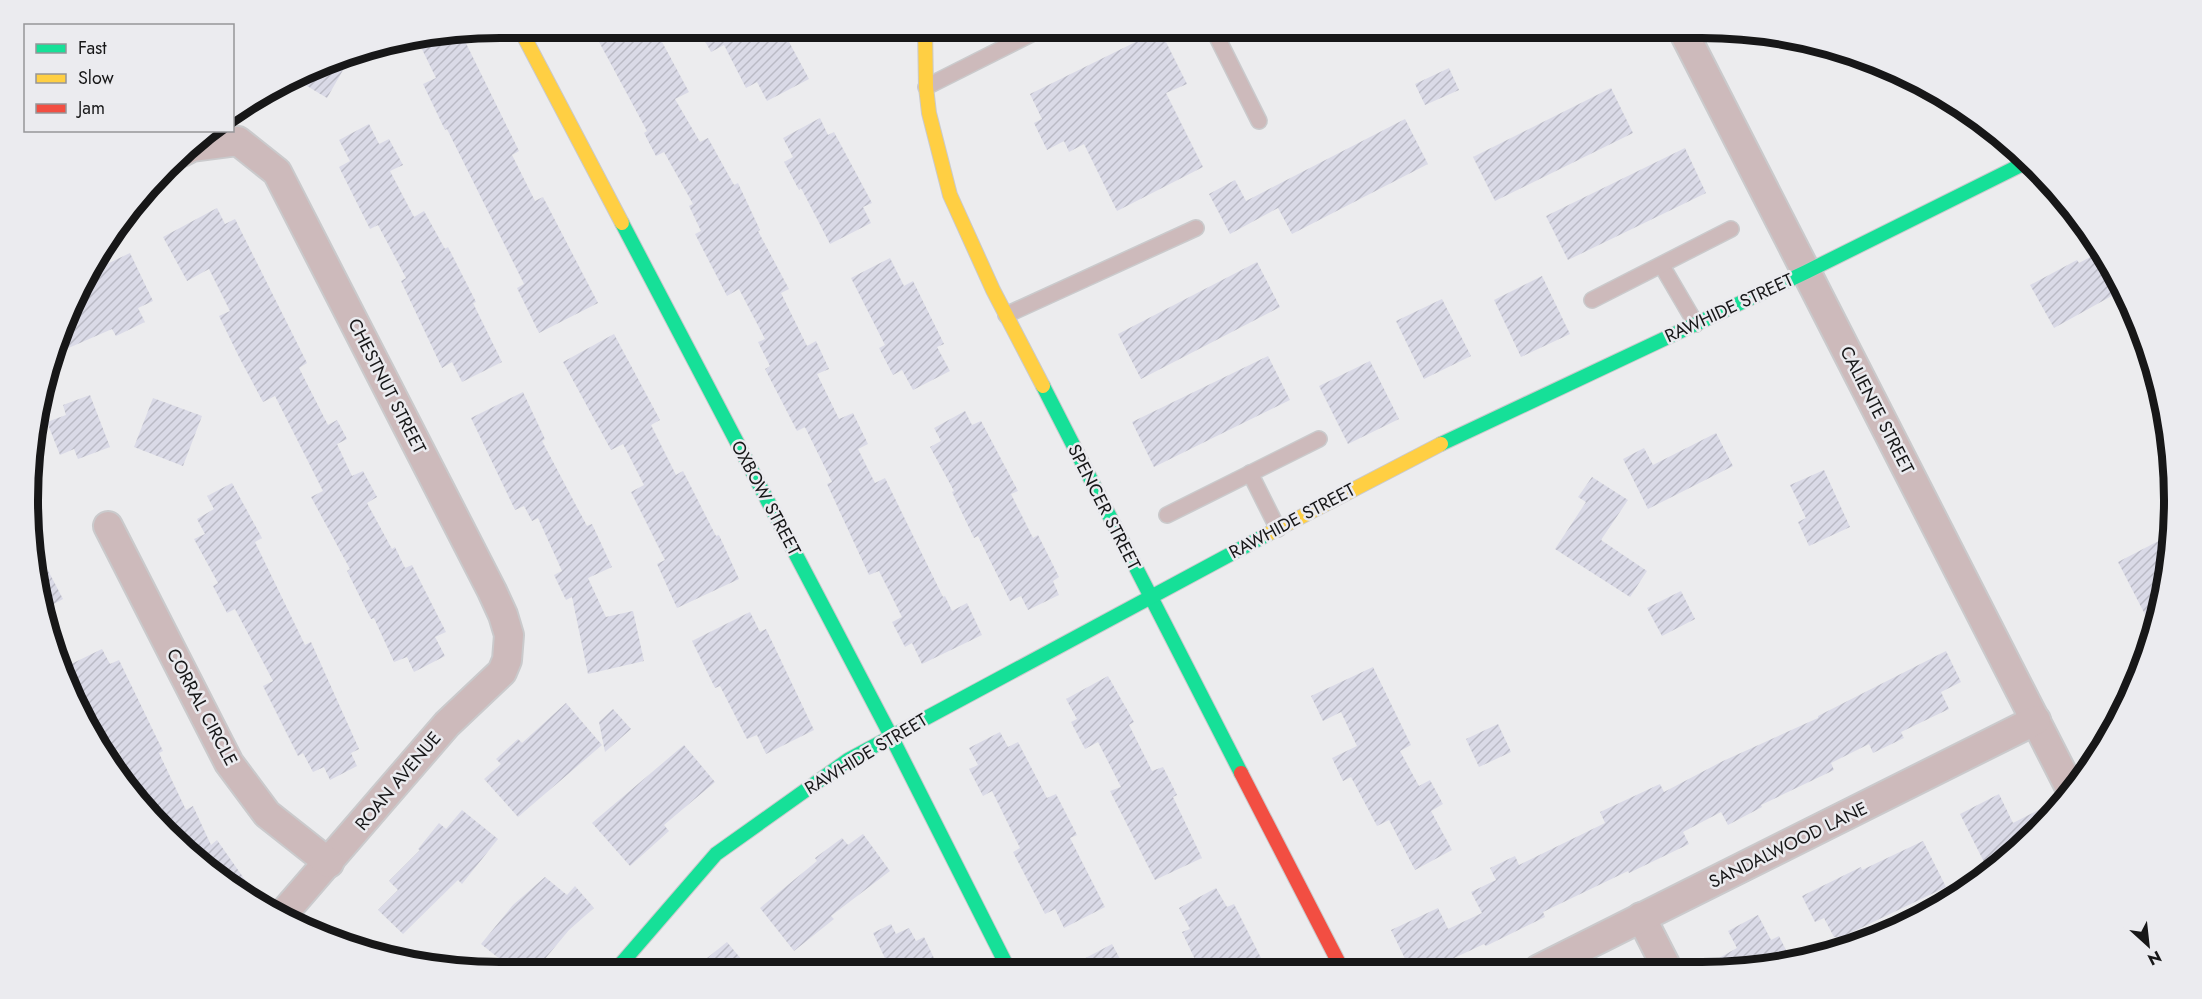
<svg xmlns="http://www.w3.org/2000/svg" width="2202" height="999" viewBox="0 0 2202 999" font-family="Jost,sans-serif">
<defs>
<pattern id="building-hatch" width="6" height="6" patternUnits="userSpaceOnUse" patternTransform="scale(1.5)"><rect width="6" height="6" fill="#dadae7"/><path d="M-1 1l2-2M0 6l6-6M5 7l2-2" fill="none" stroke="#babac5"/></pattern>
</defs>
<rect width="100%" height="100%" fill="#ececee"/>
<g fill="url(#building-hatch)">
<polygon points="591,27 654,27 689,92 675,99 700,142 708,138 734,185 738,183 760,230 758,231 789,289 781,293 807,346 816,341 829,369 817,374 839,419 853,413 868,444 858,449 875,483 885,478 943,597 945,596 952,611 967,603 982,635 922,664 912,643 905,647 892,622 902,617 879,571 869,575 827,484 832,482 805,427 797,431 765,369 770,366 758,342 765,339 739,289 727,296 695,234 701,231 689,206 693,204 664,152 656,156 644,133 647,131"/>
<polygon points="697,27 781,27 809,79 767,101 757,82 746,88 724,45 711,52"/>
<polygon points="1160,30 1187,84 1166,93 1203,167 1117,211 1084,144 1069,152 1064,141 1047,150 1034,123 1042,119 1030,94"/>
<polygon points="461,33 519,151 512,155 535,201 543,197 598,303 539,333 517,288 524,284 447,129 445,130 423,84 436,78 418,41"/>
<polygon points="354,51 327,98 292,77 347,52"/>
<polygon points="1449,68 1459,90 1425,105 1415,84"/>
<polygon points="1611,88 1633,133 1495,201 1473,157"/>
<polygon points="820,118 828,135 834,132 872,203 863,207 871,223 830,244 801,188 799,190 784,162 793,157 783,138"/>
<polygon points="1405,119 1428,164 1292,234 1278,208 1230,234 1209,194 1235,180 1246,201"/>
<polygon points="369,124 379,144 389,139 403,165 390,171 414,217 424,211 445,249 448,247 476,302 473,303 502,362 462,382 452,362 442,368 401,281 406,278 378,225 370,229 339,167 350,161 339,140"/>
<polygon points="1685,148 1706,193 1568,260 1546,216"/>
<polygon points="217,208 225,224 235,219 307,363 299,368 328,425 337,420 347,439 337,444 352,476 363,471 377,497 367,503 392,549 395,547 405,568 412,565 446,632 435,637 445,656 414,672 407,657 394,662 374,618 371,619 347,571 350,569 311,497 323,491 275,396 263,402 239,357 219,316 230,311 209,269 187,281 163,237"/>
<polygon points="130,253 153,301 138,308 145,322 116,336 112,329 57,353 86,274"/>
<polygon points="2096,254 2117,293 2054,328 2030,285 2077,260 2079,263"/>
<polygon points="890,258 904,286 913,281 944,344 937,347 950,371 913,390 902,370 893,375 879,348 885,345 851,278"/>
<polygon points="1257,262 1280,307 1141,379 1118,334"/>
<polygon points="1542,276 1570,334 1521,357 1494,300"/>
<polygon points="1442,299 1471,356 1424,379 1396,321"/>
<polygon points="614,334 660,420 651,425 676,475 683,471 716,536 719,535 739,579 677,608 657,564 665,560 631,492 644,485 623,444 611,450 563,362"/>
<polygon points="1268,356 1290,400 1154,467 1132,422"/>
<polygon points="1370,361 1399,419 1348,444 1319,386"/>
<polygon points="523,392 545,439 542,441 587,526 592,524 612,567 588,578 606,617 633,611 644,661 588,674 572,597 566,600 554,575 562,571 538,518 532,521 524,506 515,510 471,418"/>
<polygon points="90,395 110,447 78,459 74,449 60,455 47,422 66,415 63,405"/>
<polygon points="153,398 202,416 183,466 134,447"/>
<polygon points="965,411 972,425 981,421 1018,491 1011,494 1033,538 1038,535 1059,577 1053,581 1059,595 1028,610 1021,596 1010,601 978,536 974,538 952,492 954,491 930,447 941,441 934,428"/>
<polygon points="1716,433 1733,466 1648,509 1623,459 1644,448 1653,465"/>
<polygon points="1824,470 1850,527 1809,546 1798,522 1806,518 1790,485"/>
<polygon points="1592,477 1628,500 1601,540 1647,571 1630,597 1555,549 1586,502 1578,497"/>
<polygon points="232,483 262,538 255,542 305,645 311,642 359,749 351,753 357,766 330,780 324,767 313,772 303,753 298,756 263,686 273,681 235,609 227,613 213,586 218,583 194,539 205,534 197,519 214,509 207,496"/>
<polygon points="2172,534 2166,591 2154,632 2118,562"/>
<polygon points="31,538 63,599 43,610 36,591"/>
<polygon points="1681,591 1695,619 1662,636 1647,608"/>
<polygon points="750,612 760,632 766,629 814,730 766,754 757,735 747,739 720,686 715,688 692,641"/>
<polygon points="102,649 110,664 119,660 163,751 159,753 186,810 193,806 211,845 217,840 257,897 188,855 138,794 118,750 107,756 94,740 65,667"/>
<polygon points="1946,651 1961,682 1941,692 1949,709 1901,732 1904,738 1873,753 1869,744 1831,763 1834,770 1761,805 1762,807 1728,825 1721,812 1683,832 1689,844 1629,873 1628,871 1543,912 1545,917 1486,946 1484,944 1437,966 1434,958 1410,969 1391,930 1438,908 1448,929 1482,913 1471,892 1496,880 1490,868 1515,856 1519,865 1605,823 1600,812 1660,784 1664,792 1723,761 1818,718 1818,716"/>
<polygon points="1373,667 1411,745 1400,751 1419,786 1430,780 1443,804 1431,811 1452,850 1415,870 1389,820 1377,826 1351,777 1343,781 1332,758 1357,746 1341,712 1323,721 1311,696"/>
<polygon points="1108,676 1134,722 1129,725 1152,771 1163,767 1177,795 1173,797 1202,858 1155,880 1110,791 1121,787 1098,742 1085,749 1071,722 1077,719 1066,699"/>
<polygon points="566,703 602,745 518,817 484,779 501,764 496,759 518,739 522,743"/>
<polygon points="613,709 631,729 605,752 599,722"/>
<polygon points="1498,724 1511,752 1479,767 1466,739"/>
<polygon points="1000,732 1008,747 1018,742 1047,798 1056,794 1077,835 1070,838 1105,907 1064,928 1055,909 1045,914 1013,852 1020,848 992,791 983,796 969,769 978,765 969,748"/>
<polygon points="684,745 715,782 664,825 669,831 630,866 592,823"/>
<polygon points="1999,794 2013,823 2058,800 2061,804 2012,852 1986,866 1960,814"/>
<polygon points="462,810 498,839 462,884 458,880 403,934 378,910 398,890 389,881 420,850 418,849 439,823 446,829"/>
<polygon points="863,834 890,871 831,916 834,919 794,951 760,908 817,861 815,858 842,838 848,845"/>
<polygon points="1923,841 1946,887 1842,937 1834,937 1824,918 1815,922 1802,896 1861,867 1862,870"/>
<polygon points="545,877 567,895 575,886 594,908 569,930 534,972 516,972 481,944 513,905"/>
<polygon points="1216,888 1227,907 1234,904 1267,970 1200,970 1182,932 1190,929 1179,908"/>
<polygon points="1758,915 1771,940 1779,936 1788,954 1762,968 1701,968 1737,948 1728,931"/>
<polygon points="891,924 896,934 909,928 916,941 924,937 940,971 891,971 873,933"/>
<polygon points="727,942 751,971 691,971"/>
<polygon points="1112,944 1126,970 1063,970"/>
</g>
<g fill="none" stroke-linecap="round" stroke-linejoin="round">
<defs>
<g id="lane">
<polyline points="1212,27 1259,121"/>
<polyline points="926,87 1045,27"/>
<polyline points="1662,266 1696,324"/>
<polyline points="1592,300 1731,229"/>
<polyline points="1006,315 1196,228"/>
<polyline points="1250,473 1278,529"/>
<polyline points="1167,515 1319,439"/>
</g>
<g id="street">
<polyline points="1681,27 2072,792"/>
<polyline points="182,152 192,147 238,141 277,172 492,591 503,615 509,635 507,660 502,672 447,724 283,914"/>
<polyline points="108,526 229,763 267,814 329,863"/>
<polyline points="1641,917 1667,968"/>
<polyline points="1539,969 2036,720"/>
</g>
<g id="fast">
<polyline points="622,223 891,736 1009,970"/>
<polyline points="1043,386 1241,773"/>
<polyline points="1441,444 1806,272 2031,160"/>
<polyline points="614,972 716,854 848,760 1268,534"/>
</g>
<g id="slow">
<polyline points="519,27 622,223"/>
<polyline points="925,27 926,87 929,113 950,195 993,290 1043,386"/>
<polyline points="1268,534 1441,444"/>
</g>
<polyline id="jam" points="1241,773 1342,969"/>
</defs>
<use href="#lane" stroke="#cacacc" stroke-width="18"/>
<use href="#street" stroke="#cacacc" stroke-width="32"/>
<use href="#fast" stroke="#cacacc" stroke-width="16"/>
<use href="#slow" stroke="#cacacc" stroke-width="16"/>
<use href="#jam" stroke="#cacacc" stroke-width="16"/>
<use href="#lane" stroke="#cdbabb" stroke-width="15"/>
<use href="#street" stroke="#cdbabb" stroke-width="28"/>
<use href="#fast" stroke="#16e098" stroke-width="14"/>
<use href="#slow" stroke="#ffcf43" stroke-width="14"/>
<use href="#jam" stroke="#f24e42" stroke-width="14"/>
</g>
<g text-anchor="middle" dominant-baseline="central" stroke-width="5" stroke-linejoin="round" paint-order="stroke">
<g font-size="18" fill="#171718" stroke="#ebebef">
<text transform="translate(1729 308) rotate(-25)">RAWHIDE STREET</text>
<text transform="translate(387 386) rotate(63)">CHESTNUT STREET</text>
<text transform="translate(1877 410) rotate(63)">CALIENTE STREET</text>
<text transform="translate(766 498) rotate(62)">OXBOW STREET</text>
<text transform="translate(1104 507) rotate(63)">SPENCER STREET</text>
<text transform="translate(1292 521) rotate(-28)">RAWHIDE STREET</text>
<text transform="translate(202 707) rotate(62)">CORRAL CIRCLE</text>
<text transform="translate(866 754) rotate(-31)">RAWHIDE STREET</text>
<text transform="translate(398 781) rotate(-50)">ROAN AVENUE</text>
<text transform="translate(1788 845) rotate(-26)">SANDALWOOD LANE</text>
</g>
</g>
<path d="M0 0H2202V999H0ZM500 38H1702A462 462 0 0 1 2164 500V500A462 462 0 0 1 1702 962H500A462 462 0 0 1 38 500V500A462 462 0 0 1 500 38Z" fill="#ebebef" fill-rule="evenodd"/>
<path fill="none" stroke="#171718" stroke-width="8" d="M500 38H1702A462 462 0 0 1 2164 500V500A462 462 0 0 1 1702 962H500A462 462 0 0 1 38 500V500A462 462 0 0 1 500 38Z"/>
<rect x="24" y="24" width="210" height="108" fill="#ebebef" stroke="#969699" stroke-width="1.5"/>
<rect x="36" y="44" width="30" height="9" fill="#16e098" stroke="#969699" stroke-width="1.5"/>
<text x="78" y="54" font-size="18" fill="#171718">Fast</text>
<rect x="36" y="74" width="30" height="9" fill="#ffcf43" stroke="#969699" stroke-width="1.5"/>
<text x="78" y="84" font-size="18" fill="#171718">Slow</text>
<rect x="36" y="104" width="30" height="9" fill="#f24e42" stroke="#969699" stroke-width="1.5"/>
<text x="78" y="114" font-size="18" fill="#171718">Jam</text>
<g transform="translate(2148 945) rotate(153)" stroke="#ebebef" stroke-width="4.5" paint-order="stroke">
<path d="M0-4.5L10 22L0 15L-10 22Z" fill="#171718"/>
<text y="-9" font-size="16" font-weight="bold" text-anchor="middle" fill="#171718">N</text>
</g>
</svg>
